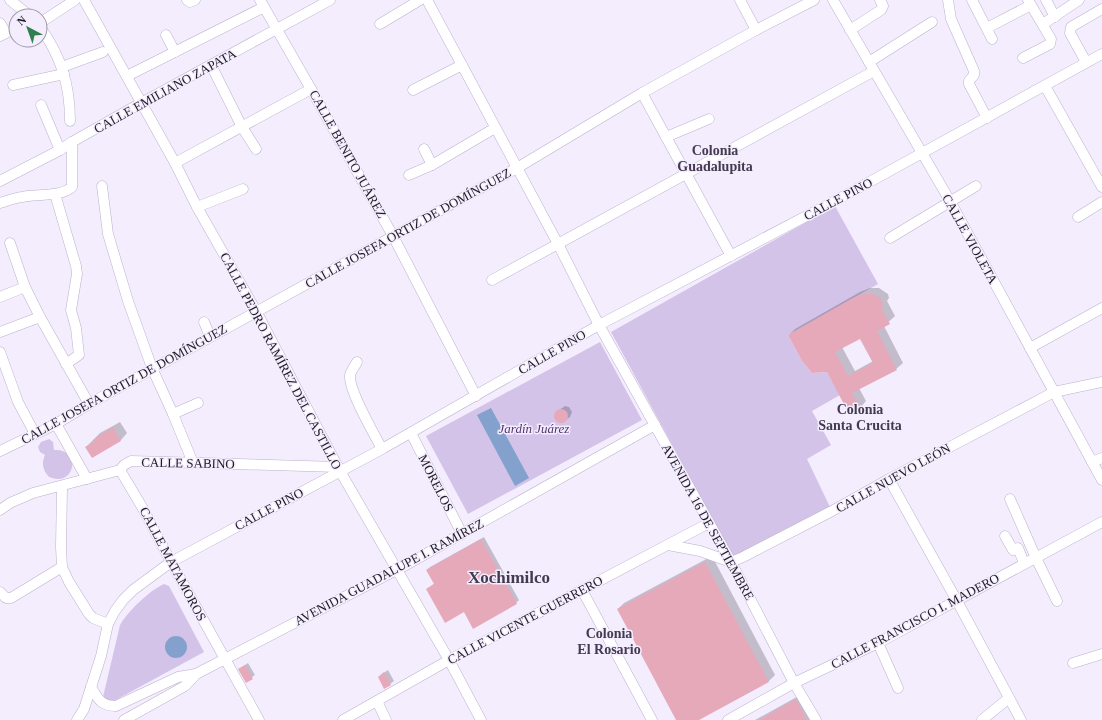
<svg xmlns="http://www.w3.org/2000/svg" width="1102" height="720" viewBox="0 0 1102 720" font-family="Georgia,serif">
<rect width="100%" height="100%" fill="#f4edfe"/>
<g fill="#d4c3e9">
<polygon points="835,206 878,284 788,335 802,361 812,373 827,372 840,395 812,411 831,445 807,459 830,507 733,557 611,332"/>
<polygon points="600,342 642,420 468,514 426,436"/>
<path d="M49,439L53,442L54,450C82,448 76,488 49,477C43,470 41,464 45,455L40,452L38,447L41,442Z"/>
<path d="M164,584L169,586L204,652L112,702H108L103,697L120,625C127,612 150,590 164,584Z"/>
</g>
<g fill="#84a1ce">
<polygon points="491,408 529,478 515,486 477,415"/>
<circle cx="176" cy="647" r="11"/>
</g>
<g fill="#0003" fill-rule="evenodd">
<path d="M870,288H879L888,294L889,298L887,301L895,316L884,326L903,363L896,369L859,388L866,401L860,408L828,371L789,335L795,329L860,292ZM860,337L873,361L855,371L842,347Z"/>
<polygon points="565,406 569,407 572,412 570,417 562,423 557,421 555,417 556,412"/>
<polygon points="120,422 127,433 121,440 92,457 86,447 100,433"/>
<polygon points="484,537 519,600 516,603 464,611 427,589 435,583 427,570 430,567"/>
<polygon points="712,556 775,675 769,681 696,720 677,720 618,609 624,603"/>
<polygon points="248,663 255,675 246,681 239,669"/>
<polygon points="388,670 394,681 385,688 382,674"/>
<polygon points="802,694 817,720 755,720"/>
</g>
<g fill="#e6a9ba" fill-rule="evenodd">
<path d="M863,294H872L879,297L882,301L883,306L881,308L890,324L877,331L897,370L852,393L860,408L849,414L827,372L812,373L802,361L788,335L853,298ZM860,339L873,363L848,376L835,352Z"/>
<circle cx="561" cy="416" r="7"/>
<polygon points="113,427 121,441 92,458 85,447 94,442 93,440"/>
<polygon points="481,539 517,604 473,629 464,612 445,623 426,589 434,584 426,570"/>
<polygon points="705,562 769,682 699,720 676,720 617,609"/>
<polygon points="245,665 253,679 246,683 238,669"/>
<polygon points="384,672 391,685 384,689 378,677"/>
<polygon points="796,699 807,720 759,720"/>
</g>
<g fill="none" stroke-linecap="round" stroke-linejoin="round">
<defs>
<g id="minor">
<polyline points="10,0 30,16"/>
<polyline points="84,0 175,163 197,207 256,311 340,471 449,660 481,720"/>
<polyline points="187,0 190,2 195,0"/>
<polyline points="260,0 311,89 393,236 476,396"/>
<polyline points="427,0 558,244 599,325 731,562 794,683 816,720"/>
<polyline points="740,0 756,30"/>
<polyline points="833,0 950,201 1102,480"/>
<polyline points="948,0 951,19 974,71 974,75 969,81 969,84 987,118"/>
<polyline points="972,0 992,39"/>
<polyline points="1046,0 1055,17"/>
<polyline points="0,23 6,33 0,36"/>
<polyline points="40,23 75,0"/>
<polyline points="380,24 420,0"/>
<polyline points="1043,24 1079,0"/>
<path d="M40,27C61,56 70,85 70,121"/>
<polyline points="987,28 1031,5"/>
<polyline points="850,30 881,10 883,6 880,0"/>
<polyline points="166,35 175,52"/>
<polyline points="1023,58 1050,44 1051,39 1028,0"/>
<polyline points="869,62 932,22"/>
<polyline points="1086,62 1070,33 1071,27 1102,9"/>
<polyline points="211,65 242,127 256,149"/>
<polyline points="62,67 103,52"/>
<polyline points="127,76 264,7"/>
<polyline points="13,85 64,74"/>
<polyline points="1045,86 1102,187"/>
<polyline points="413,90 462,65"/>
<polyline points="642,93 731,256"/>
<polyline points="41,105 60,150"/>
<polyline points="666,137 709,119"/>
<polyline points="424,149 432,165"/>
<polyline points="175,163 311,89"/>
<polyline points="409,175 432,165 495,128"/>
<polyline points="0,181 60,150 72,142 141,103 330,0"/>
<polyline points="102,186 108,234 128,301 152,368 173,414 193,463"/>
<polyline points="55,194 76,266 77,274 71,310 76,328 79,355 66,364"/>
<path d="M0,203C7,201 14,198 22,197C36,194 61,197 72,187V142"/>
<polyline points="197,207 243,189"/>
<polyline points="1078,217 1102,202"/>
<polyline points="890,238 976,186"/>
<polyline points="10,243 25,287 40,317 89,404"/>
<polyline points="492,280 874,71"/>
<polyline points="0,297 25,287"/>
<polyline points="204,322 210,336"/>
<polyline points="0,332 40,317"/>
<polyline points="1030,348 1102,308"/>
<polyline points="0,352 18,402 35,434"/>
<path d="M357,362C355,366 350,372 350,376C349,391 374,434 382,449"/>
<polyline points="173,414 198,403"/>
<polyline points="56,424 87,479"/>
<polyline points="411,433 462,534"/>
<polyline points="0,451 56,424 89,404 517,168 642,93 756,30 814,0"/>
<polyline points="1092,462 1102,458"/>
<polyline points="120,470 142,507 171,562 259,720"/>
<polyline points="889,479 957,601 1021,720"/>
<polyline points="62,487 61,547 62,567 69,582 89,614 93,618 108,624"/>
<polyline points="1010,499 1036,558 1057,601"/>
<polyline points="0,510 10,503 33,493 120,470 124,465 131,461 338,467"/>
<polyline points="1005,536 1013,550 1018,548 1024,563"/>
<polyline points="668,545 700,551 731,562 743,557 832,511 889,479 1054,392 1102,382"/>
<polyline points="582,590 652,720"/>
<polyline points="0,592 6,598 11,598 62,567"/>
<polyline points="878,643 898,688"/>
<polyline points="1073,663 1102,654"/>
<path d="M91,687C98,699 101,706 116,706L178,677L196,674"/>
<polyline points="377,701 386,720"/>
<polyline points="77,720 84,709 101,656 108,624 115,611 123,600 133,590 171,562 382,449 599,325 833,202 1102,54"/>
<polyline points="124,720 185,686 196,674 406,565 655,425"/>
<polyline points="343,720 449,660 709,523"/>
<polyline points="728,720 794,683 878,643 1102,522"/>
<polyline points="982,720 1009,698"/>
</g>
</defs>
<use href="#minor" stroke="#bcb0cb" stroke-width="11"/>
<use href="#minor" stroke="#fff" stroke-width="10"/>
</g>
<g text-anchor="middle" dominant-baseline="central" stroke-width="3" stroke-linejoin="round" paint-order="stroke">
<g font-size="13" fill="#1e1923" stroke="#f4edfe">
<text transform="translate(165 91) rotate(-29)">CALLE EMILIANO ZAPATA</text>
<text transform="translate(348 154) rotate(61)">CALLE BENITO JUÁREZ</text>
<text transform="translate(838 199) rotate(-28)">CALLE PINO</text>
<text transform="translate(408 228) rotate(-29)">CALLE JOSEFA ORTIZ DE DOMÍNGUEZ</text>
<text transform="translate(970 239) rotate(61)">CALLE VIOLETA</text>
<text transform="translate(552 352) rotate(-30)">CALLE PINO</text>
<text transform="translate(281 361) rotate(62)">CALLE PEDRO RAMÍREZ DEL CASTILLO</text>
<text transform="translate(124 384) rotate(-29)">CALLE JOSEFA ORTIZ DE DOMÍNGUEZ</text>
<text transform="translate(188 463) rotate(1)">CALLE SABINO</text>
<text transform="translate(893 478) rotate(-29)">CALLE NUEVO LEÓN</text>
<text transform="translate(436 483) rotate(63)">MORELOS</text>
<text transform="translate(269 509) rotate(-28)">CALLE PINO</text>
<text transform="translate(708 522) rotate(61)">AVENIDA 16 DE SEPTIEMBRE</text>
<text transform="translate(173 564) rotate(62)">CALLE MATAMOROS</text>
<text transform="translate(389 572) rotate(-28)">AVENIDA GUADALUPE I. RAMÍREZ</text>
<text transform="translate(525 620) rotate(-28)">CALLE VICENTE GUERRERO</text>
<text transform="translate(915 621) rotate(-28)">CALLE FRANCISCO I. MADERO</text>
</g>
<g font-size="13" font-style="italic" fill="#51326f" stroke="#f4edfe">
<text x="534" y="428">Jardín Juárez</text>
</g>
<g font-size="14" font-weight="bold" fill="#443a50" stroke="#f4edfe">
<text x="715" y="150">Colonia<tspan x="715" dy="16">Guadalupita</tspan></text>
<text x="860" y="409">Colonia<tspan x="860" dy="16">Santa Crucita</tspan></text>
<text x="609" y="633">Colonia<tspan x="609" dy="16">El Rosario</tspan></text>
</g>
<g font-size="17" font-weight="bold" fill="#443a50" stroke="#f4edfe">
<text x="509" y="577">Xochimilco</text>
</g>
</g>
<g transform="translate(28 28) rotate(319)"><circle r="19" fill="#f4edfe" stroke="#9e98a6"/>
<path d="M0-3L7 15L0 10L-7 15Z" fill="#307f4f"/>
<text y="-6" font-size="11" font-weight="bold" text-anchor="middle" fill="#1e1923">N</text>
</g>
</svg>
